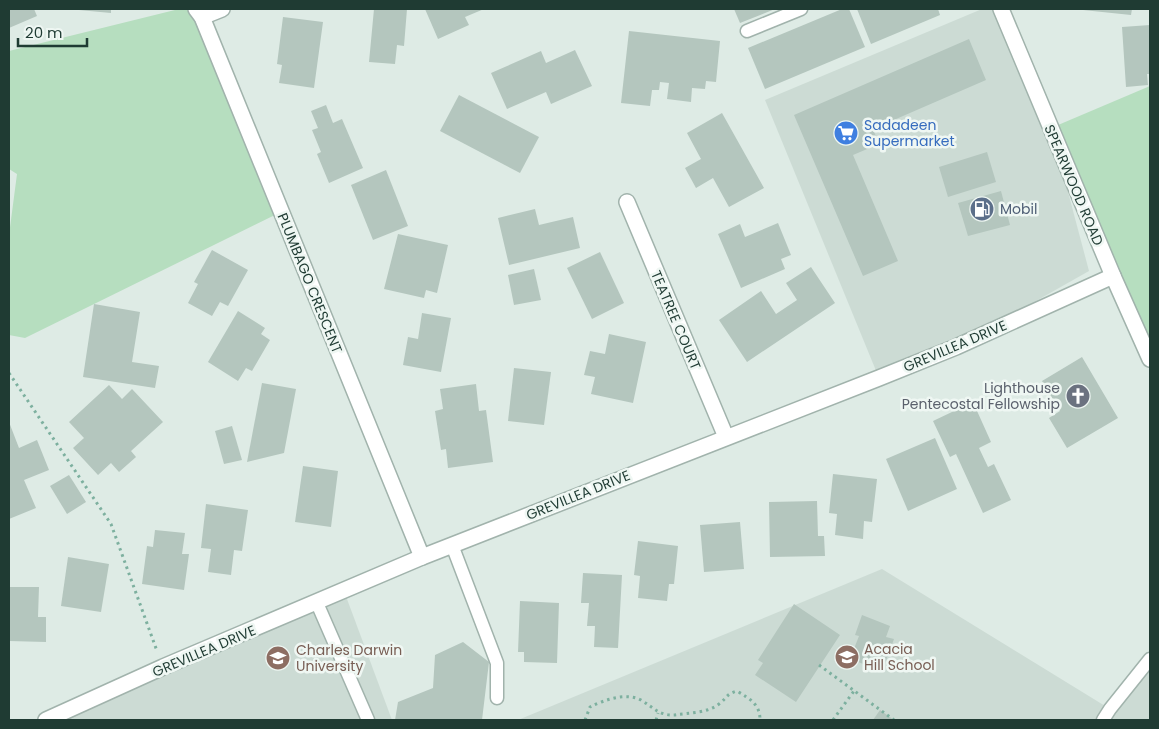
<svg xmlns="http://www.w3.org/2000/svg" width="1159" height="729" viewBox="0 0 1159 729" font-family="Poppins,sans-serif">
<rect width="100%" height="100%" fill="#deebe5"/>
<g fill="#ccdbd4">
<polygon points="982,9 1001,9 1051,128 1089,271 956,346 879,378 765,100"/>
<polygon points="882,569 1110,709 1150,659 1150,720 518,720"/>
<polygon points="344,591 392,720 46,720"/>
</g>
<g fill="#b6debf">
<polygon points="179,9 196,9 281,212 25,338 9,335 9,235 17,174 9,169 9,51"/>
<polygon points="1150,86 1150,360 1051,128"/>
</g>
<g fill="#b4c6be">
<polygon points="9,9 34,9 37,16 9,28"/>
<polygon points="79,9 111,9 111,13 79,10"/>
<polygon points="374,9 407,9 404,46 397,45 395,64 369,62"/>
<polygon points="425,9 484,9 465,17 469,25 438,39"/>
<polygon points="734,9 775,9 740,23"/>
<polygon points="842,9 849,9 865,47 765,89 748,48"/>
<polygon points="857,9 938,9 940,15 871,44"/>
<polygon points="1083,9 1132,9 1131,15 1083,10"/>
<polygon points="283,17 323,22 314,88 279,83 282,65 277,64"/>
<polygon points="1150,25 1150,74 1147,74 1148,85 1126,87 1122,27"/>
<polygon points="629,31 720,41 716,82 706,81 705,89 692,88 691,102 667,99 669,83 660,82 659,90 652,90 650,106 621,103"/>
<polygon points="969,39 986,80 873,129 879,144 853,155 898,261 863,276 794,115"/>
<polygon points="575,50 592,86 551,104 546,92 507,109 491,73 541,51 546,63"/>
<polygon points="459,95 539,137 520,173 440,131"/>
<polygon points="326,105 333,123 342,119 363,168 329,183 317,154 321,152 312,130 318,128 311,111"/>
<polygon points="722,113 764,188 729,207 713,178 696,188 685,168 701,159 687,133"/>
<polygon points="987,152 996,182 948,197 939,167"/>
<polygon points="386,170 408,226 373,240 351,185"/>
<polygon points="1001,191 1010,225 968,236 958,203"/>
<polygon points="535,209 539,225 573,217 580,248 509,265 498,218"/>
<polygon points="778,223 791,255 781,259 785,269 741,288 718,234 740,224 745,237"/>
<polygon points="398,234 448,245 437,293 426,290 424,298 384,289"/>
<polygon points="212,250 248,270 228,306 220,302 212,316 188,303 198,284 194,282"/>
<polygon points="600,252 624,303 592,319 567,268"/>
<polygon points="811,267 835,303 747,362 719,320 761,291 776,314 797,300 786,283"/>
<polygon points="534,269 541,300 514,305 508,275"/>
<polygon points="94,304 140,312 132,362 159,366 155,388 83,377"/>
<polygon points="238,311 265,328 261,334 270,340 252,371 246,368 238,381 208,362"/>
<polygon points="422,313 451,318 441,372 403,365 408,337 418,339"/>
<polygon points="609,334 646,342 633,403 591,394 595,377 584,375 590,351 605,354"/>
<polygon points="1082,357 1118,418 1067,448 1049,418 1060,411 1042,381"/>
<polygon points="514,368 551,372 544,425 508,421"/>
<polygon points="262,383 296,389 284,453 247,462"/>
<polygon points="476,384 479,411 486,410 493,462 448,468 446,449 441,450 435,411 443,409 440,389"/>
<polygon points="109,385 122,399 132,389 163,422 131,451 136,457 119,472 111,463 98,475 73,448 84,438 69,422"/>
<polygon points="973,402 991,442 979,448 988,467 994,464 1011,500 983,513 956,454 950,457 933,421"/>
<polygon points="9,422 19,448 37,440 49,470 24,480 36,508 9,519"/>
<polygon points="232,426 242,460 224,464 215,431"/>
<polygon points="935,438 957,489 908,511 886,459"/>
<polygon points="303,466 338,471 331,527 295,522"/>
<polygon points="833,474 877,479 872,522 864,521 863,539 835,535 837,514 829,513"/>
<polygon points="69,475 86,502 67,514 50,486"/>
<polygon points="817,501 818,536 824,536 825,556 770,557 769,502"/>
<polygon points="206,504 248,510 242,551 234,550 231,575 208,572 211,549 201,548"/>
<polygon points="740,522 744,569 704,572 700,525"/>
<polygon points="155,530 185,533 182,554 189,554 184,590 142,584 147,546 153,547"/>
<polygon points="638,541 678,546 674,584 669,584 667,601 638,598 640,576 634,575"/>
<polygon points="68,557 109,564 101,612 61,606"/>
<polygon points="583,573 622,575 618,648 594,647 595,626 587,626 589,603 581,603"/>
<polygon points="9,587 39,587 38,617 46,617 46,642 9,641"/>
<polygon points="520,601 559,603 557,663 524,662 524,652 518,652"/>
<polygon points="794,604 840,635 796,702 755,675 763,663 758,660"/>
<polygon points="862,615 890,626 886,637 894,639 882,671 850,659 859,636 855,635"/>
<polygon points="463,642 489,662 482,720 395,720 398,702 433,688 435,655"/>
<polygon points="880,710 894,720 873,720"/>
</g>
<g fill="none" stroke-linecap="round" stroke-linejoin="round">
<defs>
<g id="service">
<polyline points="747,31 801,9"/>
<polyline points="452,545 497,663 497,698"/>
<polyline points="317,603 368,720"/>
<polyline points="1103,720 1110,709 1150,659"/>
</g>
<g id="minor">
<polyline points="196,9 202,17 422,557"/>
<polyline points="1001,9 1113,276 1150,359"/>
<polyline points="202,17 222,9"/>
<polyline points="627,202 726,437"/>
<polyline points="46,720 163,667 422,557 879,378 956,347 1113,276"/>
</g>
</defs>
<use href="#service" stroke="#a1b3ac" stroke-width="15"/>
<use href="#minor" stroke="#a1b3ac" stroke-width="18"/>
<g stroke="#7db09f" stroke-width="3" stroke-dasharray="2.5 4" stroke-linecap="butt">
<polyline points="9,373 111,524 157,651"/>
<polyline points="819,665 894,720"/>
<path d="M585,720L590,707C604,700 626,692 641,700C653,707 659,716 675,715C688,713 708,713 719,704C727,698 726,694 737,691C750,699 760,704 760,720"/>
<polyline points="656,720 658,713"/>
<polyline points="833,720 854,691"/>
</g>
<use href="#service" stroke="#fff" stroke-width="12"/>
<use href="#minor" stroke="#fff" stroke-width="15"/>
</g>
<defs>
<symbol id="supermarket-disc" viewBox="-11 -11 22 22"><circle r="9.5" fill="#3f7fe0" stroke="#eff7f3"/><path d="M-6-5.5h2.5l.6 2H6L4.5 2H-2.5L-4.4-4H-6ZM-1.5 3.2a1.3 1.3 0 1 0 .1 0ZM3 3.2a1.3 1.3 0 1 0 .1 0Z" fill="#fff"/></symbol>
<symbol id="fuel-disc" viewBox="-11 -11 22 22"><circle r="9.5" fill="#5c6f8a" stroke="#eff7f3"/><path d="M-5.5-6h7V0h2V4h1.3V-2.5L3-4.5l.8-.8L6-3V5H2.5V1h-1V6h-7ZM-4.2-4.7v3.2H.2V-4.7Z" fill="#fff"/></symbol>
<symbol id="church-disc" viewBox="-11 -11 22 22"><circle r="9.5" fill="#6b7280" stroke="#eff7f3"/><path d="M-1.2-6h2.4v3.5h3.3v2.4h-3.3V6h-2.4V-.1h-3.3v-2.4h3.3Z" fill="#fff"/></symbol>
<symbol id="school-disc" viewBox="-11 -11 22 22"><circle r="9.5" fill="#8d6e63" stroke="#eff7f3"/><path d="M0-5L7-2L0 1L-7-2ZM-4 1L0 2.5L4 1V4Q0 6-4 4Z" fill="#fff"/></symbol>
<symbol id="university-disc" viewBox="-11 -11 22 22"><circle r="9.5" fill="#8d6e63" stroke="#eff7f3"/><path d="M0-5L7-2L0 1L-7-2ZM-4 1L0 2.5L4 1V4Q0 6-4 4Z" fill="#fff"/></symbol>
</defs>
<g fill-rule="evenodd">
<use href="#supermarket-disc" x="832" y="119" width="28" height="28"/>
<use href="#fuel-disc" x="968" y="195" width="28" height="28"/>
<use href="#church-disc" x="1064" y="382" width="28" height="28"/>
<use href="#school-disc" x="833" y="643" width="28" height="28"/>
<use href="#university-disc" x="264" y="644" width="28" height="28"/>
</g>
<g text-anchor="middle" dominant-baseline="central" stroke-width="5" stroke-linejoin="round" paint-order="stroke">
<g font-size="14" fill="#366cbe" stroke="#eff7f3" text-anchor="start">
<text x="864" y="125">Sadadeen<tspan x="864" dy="16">Supermarket</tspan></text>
</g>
<g font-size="14" fill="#1f3b33" stroke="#eff7f3">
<text transform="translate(1074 185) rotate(67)">SPEARWOOD ROAD</text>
<text transform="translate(310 283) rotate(68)">PLUMBAGO CRESCENT</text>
<text transform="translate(676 320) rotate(67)">TEATREE COURT</text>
<text transform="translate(955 346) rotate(-23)">GREVILLEA DRIVE</text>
<text transform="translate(578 495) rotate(-22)">GREVILLEA DRIVE</text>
<text transform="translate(204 651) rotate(-23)">GREVILLEA DRIVE</text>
</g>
<g font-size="14" fill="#4e5e75" stroke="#eff7f3" text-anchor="start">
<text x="1000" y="209">Mobil</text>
</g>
<g font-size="14" fill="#5b616d" stroke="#eff7f3" text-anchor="end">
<text x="1060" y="388">Lighthouse<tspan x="1060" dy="16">Pentecostal Fellowship</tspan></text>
</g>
<g font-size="14" fill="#785e54" stroke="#eff7f3" text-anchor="start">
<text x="864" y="649">Acacia<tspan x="864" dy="16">Hill School</tspan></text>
<text x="296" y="650">Charles Darwin<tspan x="296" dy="16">University</tspan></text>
</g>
</g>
<rect width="1159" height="729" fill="none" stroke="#1f3b33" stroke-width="20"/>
<path d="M18 38v8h69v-8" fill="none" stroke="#1f3b33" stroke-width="2.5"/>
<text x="25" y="38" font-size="15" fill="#1f3b33" stroke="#eff7f3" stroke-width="4" paint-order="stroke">20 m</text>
</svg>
